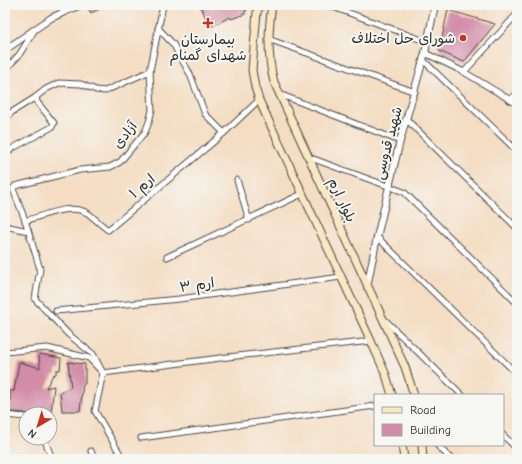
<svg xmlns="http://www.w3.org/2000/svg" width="522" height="464" viewBox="0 0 522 464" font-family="'Comic Neue','Playpen Sans Arabic',sans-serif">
<rect width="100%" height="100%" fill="#f6f6f2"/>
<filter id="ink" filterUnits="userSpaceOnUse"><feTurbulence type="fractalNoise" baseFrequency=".025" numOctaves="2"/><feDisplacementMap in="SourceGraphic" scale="8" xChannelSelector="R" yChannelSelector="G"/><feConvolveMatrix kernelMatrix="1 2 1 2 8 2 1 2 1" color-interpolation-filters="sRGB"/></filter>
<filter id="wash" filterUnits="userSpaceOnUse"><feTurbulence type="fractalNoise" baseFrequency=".012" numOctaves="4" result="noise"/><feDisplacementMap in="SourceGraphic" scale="16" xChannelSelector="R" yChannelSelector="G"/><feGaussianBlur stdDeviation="0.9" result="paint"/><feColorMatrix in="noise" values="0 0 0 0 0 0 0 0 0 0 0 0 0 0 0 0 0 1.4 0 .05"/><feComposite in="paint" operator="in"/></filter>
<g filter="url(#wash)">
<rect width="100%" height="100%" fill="#f4ddc2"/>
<g id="blocks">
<g fill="#d38ca8">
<polygon points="91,5 107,5 91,13 88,7"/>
<polygon points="200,5 244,5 247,10 245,11 245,14 231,19 230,17 210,27"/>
<polygon points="448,10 495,24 464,62 439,51"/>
<polygon points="39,354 61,358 60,370 56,370 56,374 53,375 46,388 54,386 51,413 32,412 32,414 5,411 5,395 10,401 10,391 14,391 19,362 40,368"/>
<polygon points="68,362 85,364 85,384 83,384 80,411 62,411 60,392 71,387"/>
</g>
</g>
</g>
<g filter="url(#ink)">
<use href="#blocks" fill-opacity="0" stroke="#494642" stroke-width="1"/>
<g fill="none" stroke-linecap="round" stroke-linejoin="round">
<defs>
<g id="minor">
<polyline points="328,5 427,42"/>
<polyline points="158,28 173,44 190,74 205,114 224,133"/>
<polyline points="268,39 415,92"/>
<polyline points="425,53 464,72 517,104"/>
<polyline points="423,60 517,151"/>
<polyline points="5,70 19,55 34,31"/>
<polyline points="464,72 517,14"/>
<polyline points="279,94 400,141"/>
<polyline points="510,100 517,93"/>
<polyline points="5,119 12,112 36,97 46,89 59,83 81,84 96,90 105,91 150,71"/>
<polyline points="406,119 517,228"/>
<polyline points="5,154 13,148 52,127 54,123 37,102 36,97"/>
<polyline points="308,157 404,192 517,303"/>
<polyline points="237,180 249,220"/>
<path d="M25,221C43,216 71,202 89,214C95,219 101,225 108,230L224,133L259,100"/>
<polyline points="5,226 28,231"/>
<polyline points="377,237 517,374"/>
<polyline points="167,257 302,194"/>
<polyline points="56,311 179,299 341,277"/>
<polyline points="385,320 462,395"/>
<polyline points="5,352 47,348 89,358 103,373 228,357 371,341"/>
<polyline points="5,415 26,417"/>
<polyline points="503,435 517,449"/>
<polyline points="44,438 52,459"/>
<polyline points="141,438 375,406"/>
<polyline points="437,445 451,459"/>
<polyline points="91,451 94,459"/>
<polyline points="123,459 95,411 103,373 93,354 68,334 35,299 40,269 25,220 13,189 15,186 80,170 110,167 120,162 145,132 149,122 152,110 150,71 163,5"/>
</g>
<g id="tertiary">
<polyline points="5,50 51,18 80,5"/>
<polyline points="367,287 377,237 400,141 425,53 435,5"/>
</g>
<g id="secondary">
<polyline points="260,5 257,12 252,70 255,87 259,100 371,341 386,375 392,395"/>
<path d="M272,5C268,31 267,56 274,82L405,367L414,395"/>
<polyline points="402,445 404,459"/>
<polyline points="422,445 423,459"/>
</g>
</defs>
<use href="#minor" stroke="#494642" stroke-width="7"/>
<use href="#tertiary" stroke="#494642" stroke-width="8"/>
<use href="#secondary" stroke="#494642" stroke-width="9"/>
<use href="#minor" stroke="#fff" stroke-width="5"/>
<use href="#tertiary" stroke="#fff" stroke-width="6"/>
<use href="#secondary" stroke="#fae7c3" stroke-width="7"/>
</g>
</g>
<g fill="#c8321e" stroke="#f6f6f2" stroke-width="1.5">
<path d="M206 17h4v4h4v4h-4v4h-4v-4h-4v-4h4z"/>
<circle cx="463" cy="38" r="4"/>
</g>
<g text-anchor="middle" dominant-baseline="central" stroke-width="4" stroke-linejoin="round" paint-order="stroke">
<g font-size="14" fill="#2b2b2b" stroke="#f6f6f2" text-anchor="end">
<text x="455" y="38">شورای حل اختلاف</text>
<text x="208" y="39" text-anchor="middle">بیمارستان<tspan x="208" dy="16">شهدای گمنام</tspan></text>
</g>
<g font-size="14" fill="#2b2b2b" stroke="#f6f6f2">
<text transform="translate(125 135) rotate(-52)">آزادی</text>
<text transform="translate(388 143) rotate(-75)">شهید قدوسی</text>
<text transform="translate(142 186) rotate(-40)">ارم ۱</text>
<text transform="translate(342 200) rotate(65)">بلوار ارم</text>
<text transform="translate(197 285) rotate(-8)">ارم ۳</text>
</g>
</g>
<rect width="522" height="464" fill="none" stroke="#f6f6f2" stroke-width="20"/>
<rect x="374" y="394" width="130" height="52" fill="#f6f6f2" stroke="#a5a5a2"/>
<rect x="382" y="407" width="20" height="6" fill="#fae7c3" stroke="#a5a5a2"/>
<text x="410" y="414" font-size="12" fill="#2b2b2b">Road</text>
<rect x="382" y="424" width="20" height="12" fill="#d38ca8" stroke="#a5a5a2"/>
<text x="410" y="434" font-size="12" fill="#2b2b2b">Building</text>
<g transform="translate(38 426) rotate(218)"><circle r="19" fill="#f6f6f2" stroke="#a5a5a2"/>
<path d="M0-3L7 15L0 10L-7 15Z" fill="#c8321e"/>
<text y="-6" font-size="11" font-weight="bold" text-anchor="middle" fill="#2b2b2b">N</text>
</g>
</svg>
